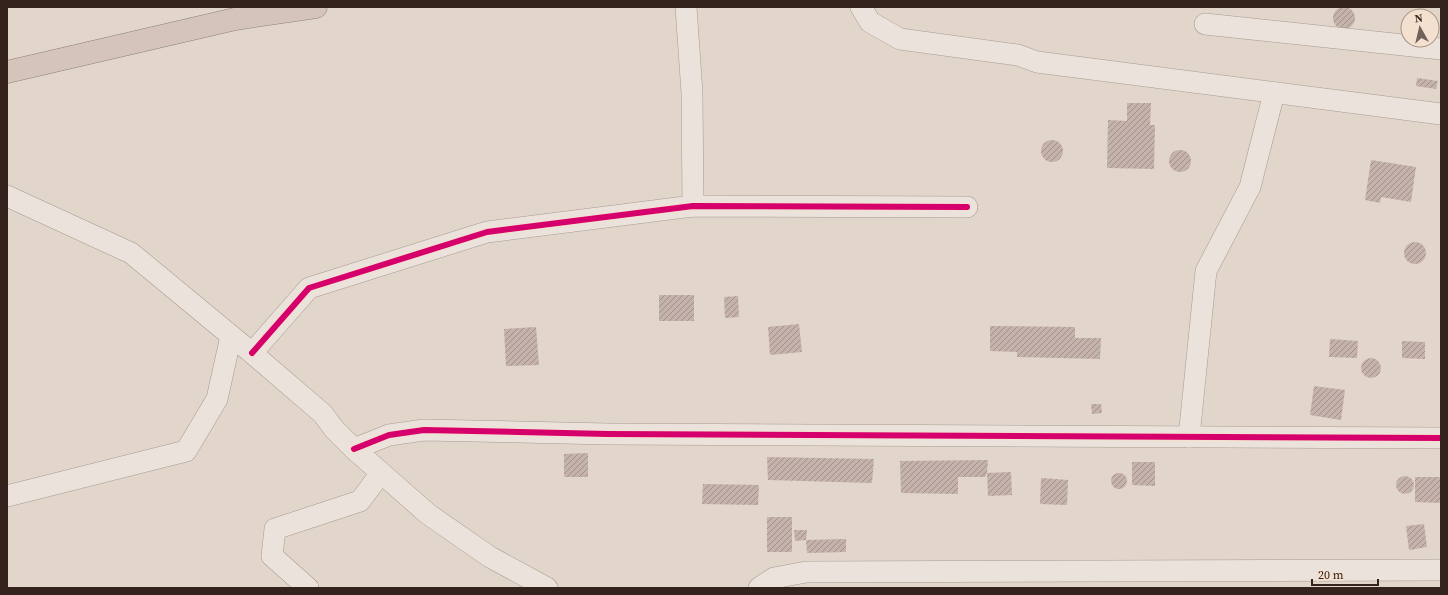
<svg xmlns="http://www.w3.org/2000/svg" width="1448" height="595" viewBox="0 0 1448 595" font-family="'Source Serif 4',serif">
<defs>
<pattern id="building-hatch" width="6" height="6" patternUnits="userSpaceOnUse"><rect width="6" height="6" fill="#c5b2ab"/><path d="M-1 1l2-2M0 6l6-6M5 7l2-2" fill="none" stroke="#a1908a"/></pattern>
</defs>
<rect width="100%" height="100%" fill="#e2d5ca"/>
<g fill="url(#building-hatch)">
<circle cx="1344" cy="18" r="11"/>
<polygon points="1417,78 1438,81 1436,89 1416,86"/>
<polygon points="1127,103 1151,103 1150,125 1155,125 1154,169 1107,168 1108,120 1127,121"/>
<circle cx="1052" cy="151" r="11"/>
<circle cx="1180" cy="161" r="11"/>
<polygon points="1371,160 1416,167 1411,202 1381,197 1380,203 1365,200"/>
<circle cx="1415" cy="253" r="11"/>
<rect x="659" y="295" width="35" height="26"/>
<polygon points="738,296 739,317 725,318 724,297"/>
<polygon points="799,324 802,352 770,355 768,327"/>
<polygon points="990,326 1075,327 1075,338 1101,338 1100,359 1017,357 1017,352 990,351"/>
<polygon points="536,327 539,365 506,366 504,329"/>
<polygon points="1330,339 1358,341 1357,358 1329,357"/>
<polygon points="1402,341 1425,342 1425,359 1402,358"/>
<circle cx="1371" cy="368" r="10"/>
<polygon points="1314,386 1345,390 1341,420 1310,415"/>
<polygon points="1091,404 1101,404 1102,413 1092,414"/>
<polygon points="588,453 588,477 564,477 564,454"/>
<polygon points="767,457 874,459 872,483 768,480"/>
<polygon points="988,460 987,473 1011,472 1012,495 988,496 987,473 985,477 958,477 958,494 901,493 900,461"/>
<polygon points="1132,462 1155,462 1155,486 1132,485"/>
<circle cx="1119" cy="481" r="8"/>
<circle cx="1405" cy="485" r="9"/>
<polygon points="1415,477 1441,477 1441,503 1415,502"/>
<polygon points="1041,478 1068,480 1067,505 1040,504"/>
<polygon points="703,484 759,485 758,505 702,504"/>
<rect x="767" y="517" width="25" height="35"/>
<polygon points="1424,524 1427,547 1409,550 1406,526"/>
<polygon points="794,530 807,530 806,540 846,539 846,552 807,553 806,540 795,541"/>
</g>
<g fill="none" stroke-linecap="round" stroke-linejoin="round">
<defs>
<g id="minor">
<polyline points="686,7 692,93 693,206"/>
<polyline points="861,7 870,22 900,39 1018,55 1037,62 1441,114"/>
<polyline points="1205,24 1441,49"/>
<polyline points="7,196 131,253 252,353 323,414 334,429 354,449 428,514 490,557 547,588"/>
<polyline points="252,353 309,288 487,232 693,206 967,207"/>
<polyline points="1189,437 1206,271 1250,187 1274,93"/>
<polyline points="354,449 389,435 424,430 608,434 1441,438"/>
<polyline points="7,496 186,451 217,399 231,336"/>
<polyline points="308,588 272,556 275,529 360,501 381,473"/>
<polyline points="759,588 774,578 806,572 1441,570"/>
</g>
<polyline id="highway" points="7,72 235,19 316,7"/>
</defs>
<use href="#minor" stroke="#a79b93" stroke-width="22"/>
<use href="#highway" stroke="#8c817a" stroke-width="23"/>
<use href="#minor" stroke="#eae2db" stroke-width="21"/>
<use href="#highway" stroke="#d4c4ba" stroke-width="22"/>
<defs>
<g id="cycleway">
<polyline points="252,353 309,288 487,232 693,206 967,207"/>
<polyline points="354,449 389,435 424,430 608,434 1441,438"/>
</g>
</defs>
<use href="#cycleway" stroke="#f4e0ce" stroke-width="8"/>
<use href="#cycleway" stroke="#d6006c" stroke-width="6"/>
</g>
<rect width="1448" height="595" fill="none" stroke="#34221c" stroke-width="16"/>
<g transform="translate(1420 28) rotate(352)"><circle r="19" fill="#f4e0ce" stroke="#a79487"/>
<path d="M0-3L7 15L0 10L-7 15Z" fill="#716159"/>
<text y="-6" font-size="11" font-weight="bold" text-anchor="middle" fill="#34221c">N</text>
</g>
<path d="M1312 579v6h66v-6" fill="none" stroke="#34221c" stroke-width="2"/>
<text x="1318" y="579" font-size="12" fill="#34221c" stroke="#f4e0ce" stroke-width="3" paint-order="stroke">20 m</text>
</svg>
